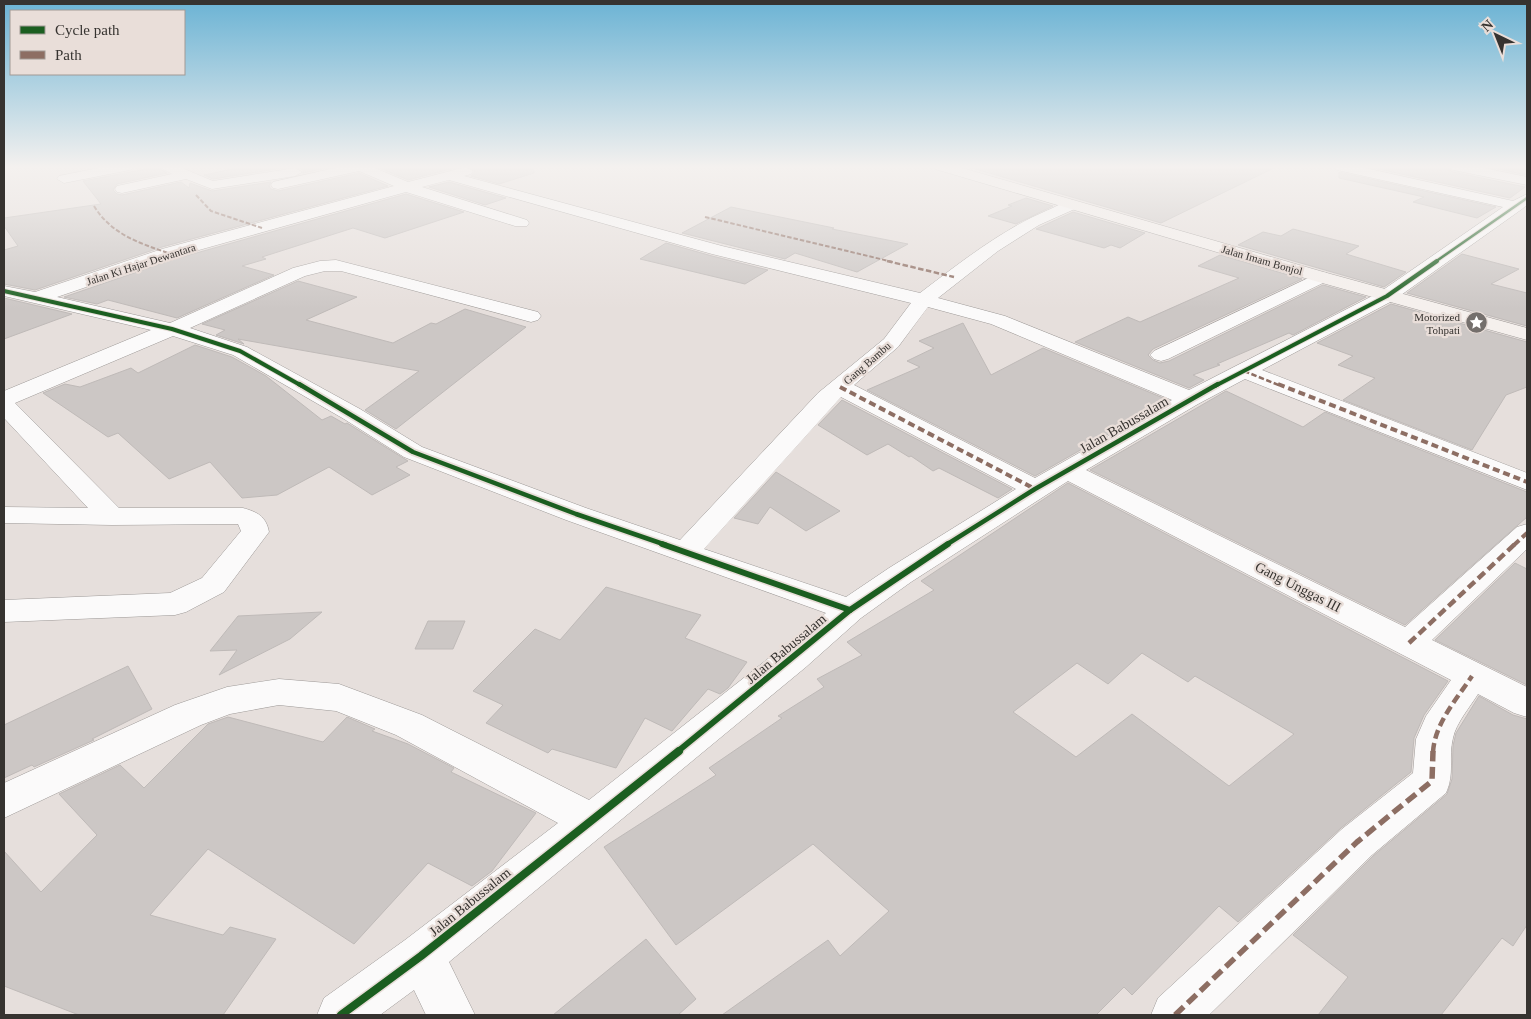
<svg xmlns="http://www.w3.org/2000/svg" width="1531" height="1019" viewBox="0 0 1531 1019" font-family="Georgia,serif">
<rect width="100%" height="100%" fill="#e6dfdc"/>
<g fill="#ccc7c5" stroke="#bfbab8" fill-rule="evenodd">
<polygon points="247,166 335,166 303,173 303,170 295,166 213,179 204,175"/>
<polygon points="375,166 462,166 408,180"/>
<polygon points="468,166 533,166 534,173 499,184 471,176 475,171"/>
<polygon points="965,166 1278,166 1161,223"/>
<polygon points="1365,166 1444,166 1453,172 1525,187 1510,198"/>
<polygon points="1484,166 1527,166 1527,175"/>
<polygon points="157,167 167,173 117,184 113,190 117,194 122,195 181,182 189,188 190,183 212,191 271,182 269,186 271,189 278,191 359,173 388,186 162,247 35,290 4,284 4,250 18,246 4,226 4,218 101,204 83,181"/>
<polygon points="1339,172 1496,207 1477,218 1413,202 1424,197 1339,178"/>
<polygon points="449,182 506,198 485,205 429,187"/>
<polygon points="406,194 464,212 385,238 353,228 262,257 266,259 242,266 274,275 177,318 108,300 97,304 64,297 175,259"/>
<polygon points="1026,198 1053,206 1016,224 988,216 1012,206 1008,205"/>
<polygon points="731,207 834,228 832,229 908,244 857,272 795,253 785,259 682,233"/>
<polygon points="1073,212 1145,233 1120,248 1111,245 1104,248 1036,229"/>
<polygon points="1293,229 1359,246 1346,254 1406,272 1384,287 1238,245 1263,232 1281,236"/>
<polygon points="666,243 712,256 768,270 745,284 640,259"/>
<polygon points="1462,254 1519,269 1491,284 1527,293 1527,326 1407,293"/>
<polygon points="1220,255 1302,279 1153,349 1148,355 1153,360 1160,363 1169,361 1323,285 1366,297 1293,335 1289,333 1217,364 1220,365 1193,375 1204,380 1189,388 1075,342 1128,317 1140,322 1239,278 1198,266"/>
<polygon points="298,281 357,297 306,320 393,343 431,323 436,324 465,309 526,327 396,429 365,410 419,371 238,339 244,344 216,335 225,330 202,324"/>
<polygon points="4,298 72,314 4,339"/>
<polygon points="1391,304 1527,342 1527,387 1506,395 1472,450 1343,400 1375,378 1338,365 1353,356 1317,343"/>
<polygon points="963,323 991,375 1043,348 1168,400 1035,476 867,390 920,367 907,361 934,348 919,341"/>
<polygon points="195,345 232,357 266,376 322,420 331,416 345,424 347,423 408,461 396,467 410,475 372,495 329,467 277,495 242,498 210,462 169,479 118,433 108,437 43,393 65,384 80,387 131,368 138,373"/>
<polygon points="1226,391 1303,427 1325,412 1527,492 1527,517 1405,625 1090,470"/>
<polygon points="842,400 1012,489 998,498 939,468 933,471 911,456 909,457 888,444 867,455 818,425"/>
<polygon points="776,472 840,511 806,531 770,507 758,524 734,518"/>
<path d="M1068,483L1448,681L1424,715L1414,738L1411,772L1341,828L1238,922L1219,906L1132,995L1124,987L1096,1015H722L828,940L840,956L889,911L813,844L676,945L604,847L716,775L709,768L782,718L778,716L824,687L817,679L862,655L847,642L934,590L921,581ZM1142,653L1188,682L1195,676L1294,734L1229,786L1132,714L1076,757L1013,712L1077,663L1108,684Z"/>
<polygon points="1515,563 1527,569 1527,685 1435,640"/>
<polygon points="606,587 701,615 685,638 747,662 728,688 720,694 708,689 672,731 645,718 616,768 552,749 548,753 486,723 503,705 473,691 535,629 560,640"/>
<polygon points="322,612 290,639 219,675 237,650 210,651 238,616"/>
<polygon points="428,621 465,621 453,649 415,649"/>
<polygon points="128,666 152,709 92,739 94,740 34,767 32,765 4,778 4,725"/>
<polygon points="1479,696 1513,715 1527,719 1527,925 1513,946 1502,938 1441,1015 1318,1015 1348,977 1293,935 1373,856 1447,794 1452,779 1453,746 1456,733"/>
<polygon points="228,717 323,742 347,717 375,729 372,731 408,744 454,768 451,772 536,813 492,871 472,886 428,863 354,944 208,849 150,915 223,935 230,927 276,939 223,1015 79,1015 4,986 4,851 41,892 97,835 59,794 120,765 144,788 208,724"/>
<polygon points="646,939 696,999 678,1015 553,1015"/>
</g>
<g fill="none" stroke-linecap="round" stroke-linejoin="round">
<defs>
<g id="minor">
<polygon points="109,166 137,166 130,170 64,183 57,179 59,176"/>
<polygon points="158,166 177,166 213,181 295,168 302,172 295,176 212,189 186,179 122,193 117,192 115,189 117,186 172,174"/>
<path d="M344,166H370L408,182L466,167L473,171L471,174L464,176L722,246L920,293C961,262 1001,230 1048,210C1058,206 1067,199 1077,202L1079,205L1077,208L1039,225L998,251L938,298L1005,316L1189,390L1380,292L1503,207L1337,170L1330,166H1356L1513,201L1527,194V205L1522,209L1394,300L1262,370L1527,473V490L1245,379L1198,404L1086,470L1405,627L1517,527L1527,524V549L1432,640L1527,687V717L1514,713L1478,694C1470,707 1456,723 1453,738C1448,758 1455,773 1446,793L1372,855L1209,1015H1151L1158,998L1342,829L1413,773L1416,739L1426,716L1451,680L1068,481L911,582L861,618L806,667L449,962L475,1015H426L414,990L380,1015H317L324,998L405,940L558,823L396,735L336,711L279,705L230,714L201,725L4,818V783L175,705L227,687L279,679L339,684L422,715L589,800L826,613L566,520L404,457L344,419L233,355L173,336L15,403L119,508H243C257,512 266,516 269,532L224,592L186,612L175,615L4,622V600L170,593L202,578L241,531L238,524L112,525L4,523V507L88,508L4,418V391L151,330L4,296V286L35,292L162,249L394,186L359,171L278,189L273,188L271,185L273,182ZM449,180L712,254L911,303L884,339L818,393L680,540L586,508L422,447L360,409L247,347L190,328L305,276L325,271H341L531,322L538,320L541,316L538,312L336,260L320,261L293,268L170,323L57,297L174,257L406,192L515,226H527L529,223L527,220L422,187ZM928,307L991,324L1172,400L1035,478L854,385L898,347ZM841,397L1016,489L889,568L846,597L704,549Z"/>
<polygon points="1446,166 1474,166 1527,177 1527,185 1453,170"/>
<polygon points="1321,272 1327,273 1330,277 1327,281 1168,359 1161,361 1154,359 1150,355 1154,351"/>
</g>
<polygon id="secondary" points="933,166 955,166 1327,273 1527,328 1527,340 1315,281 935,169"/>
</defs>
<use href="#minor" stroke="#9d9997" stroke-width="1"/>
<use href="#secondary" stroke="#9d9997" stroke-width="1"/>
<use href="#minor" fill="#fbfafa" fill-rule="evenodd"/>
<use href="#secondary" fill="#f5f0ed" fill-rule="evenodd"/>
<g stroke="#8d6e63" stroke-width="2" stroke-dasharray="4.5 2" stroke-linecap="butt">
<polyline points="196,195 211,211 262,228"/>
<path d="M94,206C111,234 139,243 168,253"/>
<polyline points="705,217 893,262"/>
</g>
<g stroke="#8d6e63" stroke-width="2.5" stroke-dasharray="5.5 2.5" stroke-linecap="butt">
<polyline points="887,261 954,277"/>
<polyline points="1244,371 1281,386"/>
</g>
<g stroke="#8d6e63" stroke-width="4" stroke-dasharray="7 4" stroke-linecap="butt">
<polyline points="1278,384 1527,482"/>
<polyline points="840,387 1035,489"/>
<polyline points="1514,545 1527,533"/>
</g>
<g stroke="#8d6e63" stroke-width="4.5" stroke-dasharray="9 4.5" stroke-linecap="butt">
<polyline points="1409,643 1515,544"/>
<path d="M1433,752C1435,723 1456,700 1472,676"/>
</g>
<polyline stroke="#8d6e63" stroke-width="5.5" stroke-dasharray="12 5.5" stroke-linecap="butt" points="1175,1015 1357,842 1432,781 1433,751"/>
<defs>
<polyline id="cycleway-far4" points="1435,262 1527,198"/>
<g id="cycleway-far3">
<polyline points="4,291 172,329 240,351 302,386"/>
<polyline points="1215,386 1387,296 1437,261"/>
</g>
<g id="cycleway-far2">
<polyline points="299,384 413,452 576,514 666,545"/>
<polyline points="946,545 1035,489 1218,384"/>
</g>
<g id="cycleway-far1">
<polyline points="662,544 850,610"/>
<polyline points="677,752 850,610 948,544"/>
</g>
<polyline id="cycleway" points="341,1015 421,956 679,751"/>
</defs>
<use href="#cycleway-far4" stroke="#e9ded9" stroke-width="4.5"/>
<use href="#cycleway-far3" stroke="#e9ded9" stroke-width="6"/>
<use href="#cycleway-far2" stroke="#e9ded9" stroke-width="8"/>
<use href="#cycleway-far1" stroke="#e9ded9" stroke-width="9"/>
<use href="#cycleway" stroke="#e9ded9" stroke-width="11"/>
<use href="#cycleway-far4" stroke="#1b5e20" stroke-width="2.5"/>
<use href="#cycleway-far3" stroke="#1b5e20" stroke-width="4"/>
<use href="#cycleway-far2" stroke="#1b5e20" stroke-width="4.5"/>
<use href="#cycleway-far1" stroke="#1b5e20" stroke-width="6"/>
<use href="#cycleway" stroke="#1b5e20" stroke-width="8"/>
</g>
<linearGradient id="sky" x2="0" y2="1"><stop stop-color="#6bb3d4"/><stop offset="0.54" stop-color="#f4f1ef"/><stop offset="1" stop-color="#f4f1ef" stop-opacity="0"/></linearGradient>
<rect width="1531" height="309" fill="url(#sky)"/>
<defs>
<symbol id="sight-disc" viewBox="-11 -11 22 22"><circle r="9.5" fill="#746f6c" stroke="#e9ded9"/><path d="M0-6L1.8-2.2L6-1.7L2.9 1.2L3.7 5.4L0 3.3L-3.7 5.4L-2.9 1.2L-6-1.7L-1.8-2.2Z" fill="#fff"/></symbol>
</defs>
<g fill-rule="evenodd">
<use href="#sight-disc" x="1464" y="310" width="25" height="25"/>
</g>
<g text-anchor="middle" dominant-baseline="central" stroke-width="4.5" stroke-linejoin="round" paint-order="stroke">
<g font-size="11" fill="#363330" stroke="#e9ded9">
<text transform="translate(1262 260) rotate(16)">Jalan Imam Bonjol</text>
<text transform="translate(141 264) rotate(-18)">Jalan Ki Hajar Dewantara</text>
<text transform="translate(867 363) rotate(-41)">Gang Bambu</text>
</g>
<g font-size="11" fill="#363330" stroke="#e9ded9" text-anchor="end">
<text x="1460" y="317">Motorized<tspan x="1460" dy="13">Tohpati</tspan></text>
</g>
<g font-size="14" fill="#363330" stroke="#e9ded9">
<text transform="translate(1124 425) rotate(-30)">Jalan Babussalam</text>
<text transform="translate(1298 587) rotate(27)">Gang Unggas III</text>
<text transform="translate(786 649) rotate(-40)">Jalan Babussalam</text>
<text transform="translate(470 902) rotate(-39)">Jalan Babussalam</text>
</g>
</g>
<rect width="1531" height="1019" fill="none" stroke="#363330" stroke-width="10"/>
<rect x="10" y="10" width="175" height="65" fill="#e9ded9" stroke="#a19a95"/>
<rect x="20" y="26" width="25" height="8" fill="#1b5e20" stroke="#a19a95"/>
<text x="55" y="35" font-size="15" fill="#363330">Cycle path</text>
<rect x="20" y="51" width="25" height="8" fill="#8d6e63" stroke="#a19a95"/>
<text x="55" y="60" font-size="15" fill="#363330">Path</text>
<g transform="translate(1496 35) rotate(317)" stroke="#e9ded9" stroke-width="4" paint-order="stroke">
<path d="M0-4L9 19L0 12L-9 19Z" fill="#363330"/>
<text y="-8" font-size="14" font-weight="bold" text-anchor="middle" fill="#363330">N</text>
</g>
</svg>
